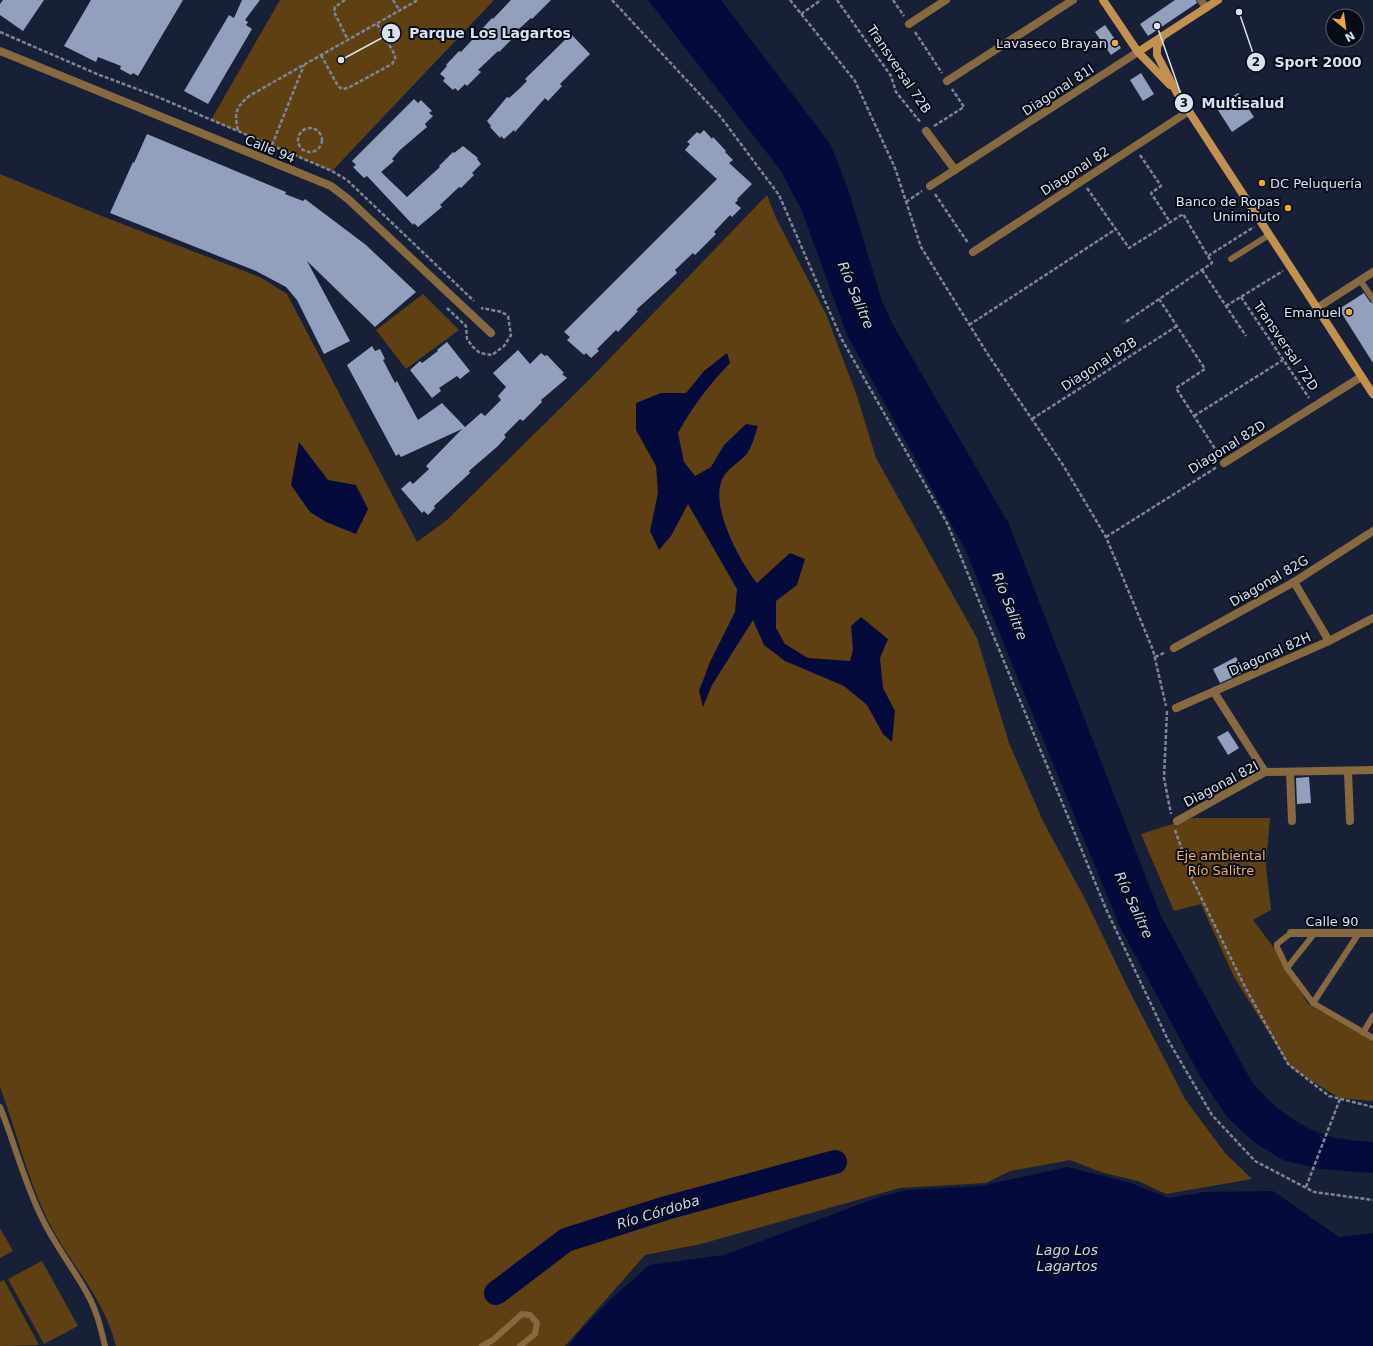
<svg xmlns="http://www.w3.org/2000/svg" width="1373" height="1346" viewBox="0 0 1373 1346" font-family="'DejaVu Sans',sans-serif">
<rect width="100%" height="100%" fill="#182038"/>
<g fill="#5e4012">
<polygon points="280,0 494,0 332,171 211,120"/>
<path d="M0,174L99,215L260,277L287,294L417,542L447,520L591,378L767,195L776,218L826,314L857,396L876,458L977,638L1009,743L1043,821L1086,901L1128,988L1185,1099L1225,1153L1252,1179L1166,1194L1138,1181L1104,1173L1070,1160L1010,1171L986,1183L900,1188L701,1244L645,1255L565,1346H116C105,1301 76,1271 54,1232C29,1187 18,1135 0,1087Z"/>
<polygon points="423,294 459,330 406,369 376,330"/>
<polygon points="1192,818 1270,818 1266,866 1271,910 1253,920 1277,952 1308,1004 1373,1040 1373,1101 1339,1098 1290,1067 1234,977 1201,904 1174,911 1141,834"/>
<polygon points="0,1228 13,1251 0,1258"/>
<polygon points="42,1261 78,1326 44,1344 8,1279"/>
<polygon points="4,1280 39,1345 0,1346 0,1282"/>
</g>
<g fill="#040b3c">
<path d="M648,0H721L831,145L848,189L882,301L892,323L1009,524L1161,916L1252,1082C1272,1107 1303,1131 1336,1138C1348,1140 1361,1141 1373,1142V1173L1320,1169L1283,1160L1255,1143L1227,1117L1201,1078L1120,927L965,549L847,335L802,211L781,171Z"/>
<path d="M727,353L730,363C709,385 692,407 678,433L684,462L695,476L711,467L724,445L746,424L758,426C755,434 753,444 748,452C742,461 730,466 724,476C707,502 740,562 757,583L790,553L805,559L797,585L776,601V628L785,644L808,658L850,661L853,650L851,626L861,617L888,639L880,658L883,688L895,711L892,742L883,734L867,705L844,686L785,661L764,645L753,620L712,685L703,707L699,691L710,662L735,612L737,589L688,504L671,536L659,550L650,531L658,493L656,466L636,430V403L661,393H686L704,371Z"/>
<polygon points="299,442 328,480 356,485 368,509 356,534 326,522 310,512 291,485"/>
<polygon points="1067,1167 1128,1182 1169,1198 1205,1192 1273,1191 1339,1237 1373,1233 1373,1346 569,1346 578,1333 610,1300 649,1265 724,1255 882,1196 907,1190 981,1186"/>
</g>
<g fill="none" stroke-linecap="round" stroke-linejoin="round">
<polyline stroke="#040b3c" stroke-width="24" points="496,1293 566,1240 666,1208 835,1162"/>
</g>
<g fill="#929fbd">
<polygon points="3,0 44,0 23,31 0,15 0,4"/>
<polygon points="91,0 183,0 138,76 133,73 131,75 120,69 121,66 98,57 96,62 64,46"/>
<polygon points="242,0 260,0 245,20 248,22 246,25 252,29 208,104 184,91 229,15 234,18"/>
<polygon points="511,0 551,0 532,19 531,18 511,36 513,38 499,52 498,51 478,70 481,72 467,86 465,84 458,91 455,88 453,90 443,81 445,78 440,74 447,66 446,65 459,51 461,52 492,18 493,19"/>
<polygon points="1175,0 1196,0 1197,3 1148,36 1140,24"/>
<polygon points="1105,25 1121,48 1111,55 1095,32"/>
<polygon points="571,34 590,54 560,84 562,86 548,101 545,98 515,132 514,130 504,139 501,136 500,138 490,127 491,126 487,121 507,97 509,98 518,90 527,81 525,79"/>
<polygon points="1141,73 1154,94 1143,101 1130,80"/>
<polygon points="1238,93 1254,117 1232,132 1216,107"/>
<polygon points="414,99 418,103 421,100 432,111 429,113 433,116 425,124 427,127 400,150 392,159 394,161 381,172 407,197 440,167 439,166 453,152 454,153 463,146 478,158 477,159 481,164 472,173 474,175 461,188 459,187 440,205 442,207 418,227 414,223 413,225 367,176 364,178 353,167 356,165 352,161"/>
<polygon points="704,130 712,139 713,137 726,151 725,152 733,160 729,163 752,184 737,199 738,200 735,203 741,208 732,217 730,215 714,232 716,234 695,255 693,253 675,270 677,273 636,310 638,311 618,332 616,330 597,349 599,351 591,358 586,353 584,355 567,340 570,337 564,332 717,179 685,150 690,144 687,142 697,132 700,134"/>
<polygon points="147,134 286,192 285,194 303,201 305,199 366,245 416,292 375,327 307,261 350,341 324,354 297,300 286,287 256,271 110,213 133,162 134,163"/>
<polygon points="1364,293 1370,302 1373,303 1373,363 1339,309"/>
<polygon points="447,342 470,371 460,379 457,376 439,388 441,391 432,398 410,370 420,361 422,363 438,351 437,350"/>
<polygon points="372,346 375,351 380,349 385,359 383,360 395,383 397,381 418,420 442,403 465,427 481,413 485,416 501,400 498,396 506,387 493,373 518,350 530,364 541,353 545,356 547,355 564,373 562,374 567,378 541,400 542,402 523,421 520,419 504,435 506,437 498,446 469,471 470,473 434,506 435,508 428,515 424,511 422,513 401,489 410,481 413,484 429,469 426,466 462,429 401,457 399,454 396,456 347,365"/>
<polygon points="1236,657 1244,672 1220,683 1213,669"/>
<polygon points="1228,731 1239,748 1228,755 1217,737"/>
<polygon points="1309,777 1311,803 1297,804 1296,778"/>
</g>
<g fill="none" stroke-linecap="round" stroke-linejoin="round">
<g stroke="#7d8498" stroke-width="2.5" stroke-dasharray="4 2" stroke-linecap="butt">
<polyline points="345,0 335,7 334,12 348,40"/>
<polyline points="393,0 400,11"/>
<polyline points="612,0 720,116 779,195 841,338 947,523 1106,909 1168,1040 1212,1115 1255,1161 1314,1192 1373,1200"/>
<polyline points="790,0 855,81 895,168 921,247 987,353 1063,465 1106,537 1153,650 1166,706"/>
<polyline points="837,0 891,76 896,92 921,123"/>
<polyline points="893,0 904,16"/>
<polyline points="801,14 821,0"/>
<polyline points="0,32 97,74 153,95 332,171 347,180 474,301"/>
<polyline points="915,32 942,73"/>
<polyline points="321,55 338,86 342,89 348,88 392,64 395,59 395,55 377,24"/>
<polyline points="934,126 964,107 952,89"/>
<circle cx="310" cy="140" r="12"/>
<path d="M238,130C234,113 236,107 249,96L418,0"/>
<polyline points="272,145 304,65"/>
<polyline points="1140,155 1161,186 1151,193 1170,222"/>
<polyline points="1087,188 1129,248 1183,214 1212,263 1124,323"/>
<polyline points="935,194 968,243"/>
<polyline points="906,202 922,191"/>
<polyline points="1208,256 1254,227"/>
<polyline points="1202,270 1246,336"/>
<polyline points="1241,297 1309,398"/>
<polyline points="1159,299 1205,369 1176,388 1219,455"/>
<polyline points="1226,306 1283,271"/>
<polyline points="447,308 466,326 467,339 473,347 480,353 492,355 504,346 511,335 508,316 502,312 481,308"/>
<polyline points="969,325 1116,229"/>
<polyline points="1194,416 1283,360"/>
<polyline points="1032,419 1177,326"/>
<polyline points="1106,537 1217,467"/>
<polyline points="1155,657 1166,652"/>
<polyline points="1167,711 1164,778 1171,814"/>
<polyline points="1175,830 1193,881 1245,987 1288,1064 1329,1096 1373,1107"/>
<polyline points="1306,1187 1340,1099"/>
</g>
<g stroke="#876940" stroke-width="6">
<polyline points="1231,259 1269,235"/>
<polyline points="1360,280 1373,299"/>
<polyline points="1291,933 1277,944 1277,947 1287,968 1313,1003 1373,1038"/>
<polyline points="1287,968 1314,934"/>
<polyline points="1313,1003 1359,933"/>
<polyline points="1363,1033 1373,1016"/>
<path d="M0,1107C15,1144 24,1182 42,1218C55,1246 75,1270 89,1297C97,1312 101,1329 105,1346"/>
<polyline points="482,1346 493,1340 522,1314 530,1315 537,1323 535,1334 520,1346"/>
</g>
<g stroke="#876940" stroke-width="8">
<polyline points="1201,0 1206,8"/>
<polyline points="909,24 946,0"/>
<polyline points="0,51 331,186 348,199 491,333"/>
<polyline points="947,81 1073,0"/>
<polyline points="926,131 955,170"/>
<polyline points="930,186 1138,52"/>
<polyline points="973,252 1189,111"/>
<polyline points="1317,308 1373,272"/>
<polyline points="1224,463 1361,377"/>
<polyline points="1294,582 1329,641"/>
<polyline points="1174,648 1294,582 1373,531"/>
<polyline points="1214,692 1265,772"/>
<polyline points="1176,708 1329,641 1373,618"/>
<polyline points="1348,771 1350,821"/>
<polyline points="1290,772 1292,821"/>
<polyline points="1177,821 1265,772 1373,770"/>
<polyline points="1291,933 1373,933"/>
</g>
<g stroke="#c2914d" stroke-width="8">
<polyline points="1103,0 1138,52 1170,85"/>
<polyline points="1162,36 1157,47 1157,55 1177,93 1373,394"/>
<polyline points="1138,52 1218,0"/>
</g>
</g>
<g fill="#eea73d" stroke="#070b15" stroke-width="1.5">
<circle cx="1115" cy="43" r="4"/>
<circle cx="1262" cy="183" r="4"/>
<circle cx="1288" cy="208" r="4"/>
<circle cx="1349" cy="312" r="4"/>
</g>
<g text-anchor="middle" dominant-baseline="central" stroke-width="4" stroke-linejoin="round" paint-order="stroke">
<g font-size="13" fill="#d9e0f0" stroke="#070b15" text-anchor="end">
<text x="1107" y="43">Lavaseco Brayan</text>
<text x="1270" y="183" text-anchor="start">DC Peluquería</text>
<text x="1280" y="201">Banco de Ropas<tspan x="1280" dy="15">Uniminuto</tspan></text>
<text x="1341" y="312">Emanuel</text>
</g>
<g font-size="13" fill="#d9e0f0" stroke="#070b15">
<text transform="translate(899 69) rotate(56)">Transversal 72B</text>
<text transform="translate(1058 90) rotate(-33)">Diagonal 81I</text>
<text transform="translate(270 149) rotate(22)">Calle 94</text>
<text transform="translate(1075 171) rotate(-33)">Diagonal 82</text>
<text transform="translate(1286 346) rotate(56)">Transversal 72D</text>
<text transform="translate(1099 364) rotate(-33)">Diagonal 82B</text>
<text transform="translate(1227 447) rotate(-32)">Diagonal 82D</text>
<text transform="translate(1269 581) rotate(-30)">Diagonal 82G</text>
<text transform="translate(1270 654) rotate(-24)">Diagonal 82H</text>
<text transform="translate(1221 784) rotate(-28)">Diagonal 82I</text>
<text x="1332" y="921">Calle 90</text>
</g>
<g font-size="13" fill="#f1b460" stroke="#070b15">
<text x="1221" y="855">Eje ambiental<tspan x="1221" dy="15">Río Salitre</tspan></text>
</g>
<g font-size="14" font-style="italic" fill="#c6d4f6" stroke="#070b15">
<text transform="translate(856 295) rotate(67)">Río Salitre</text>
<text transform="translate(1010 606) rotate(68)">Río Salitre</text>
<text transform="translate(1134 905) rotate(65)">Río Salitre</text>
<text transform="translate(658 1212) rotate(-17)">Río Córdoba</text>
<text x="1067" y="1250">Lago Los<tspan x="1067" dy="16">Lagartos</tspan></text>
</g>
</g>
<path fill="none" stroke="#d9e0f0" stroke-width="1.5" d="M341 60L391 33M1239 12L1256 62M1157 26L1184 103"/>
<g fill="#d9e0f0" stroke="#070b15" stroke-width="1.5">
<circle cx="341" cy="60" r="4"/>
<circle cx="1239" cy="12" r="4"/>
<circle cx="1157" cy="26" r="4"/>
<circle cx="391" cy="33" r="10"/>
<circle cx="1256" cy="62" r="10"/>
<circle cx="1184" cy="103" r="10"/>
</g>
<g font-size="12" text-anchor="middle" font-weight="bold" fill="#111">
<text x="391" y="38">1</text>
<text x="1256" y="66">2</text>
<text x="1184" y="107">3</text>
</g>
<g font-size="14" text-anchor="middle" font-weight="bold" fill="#d9e0f0" stroke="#070b15" stroke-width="4" stroke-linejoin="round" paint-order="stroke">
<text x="490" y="38">Parque Los Lagartos</text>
<text x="1318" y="67">Sport 2000</text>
<text x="1243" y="108">Multisalud</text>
</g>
<g transform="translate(1345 28) rotate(151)"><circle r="19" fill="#070b15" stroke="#5b606d"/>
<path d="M0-3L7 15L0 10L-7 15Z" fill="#eea73d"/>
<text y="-6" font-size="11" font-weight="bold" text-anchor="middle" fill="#d9e0f0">N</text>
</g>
</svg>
